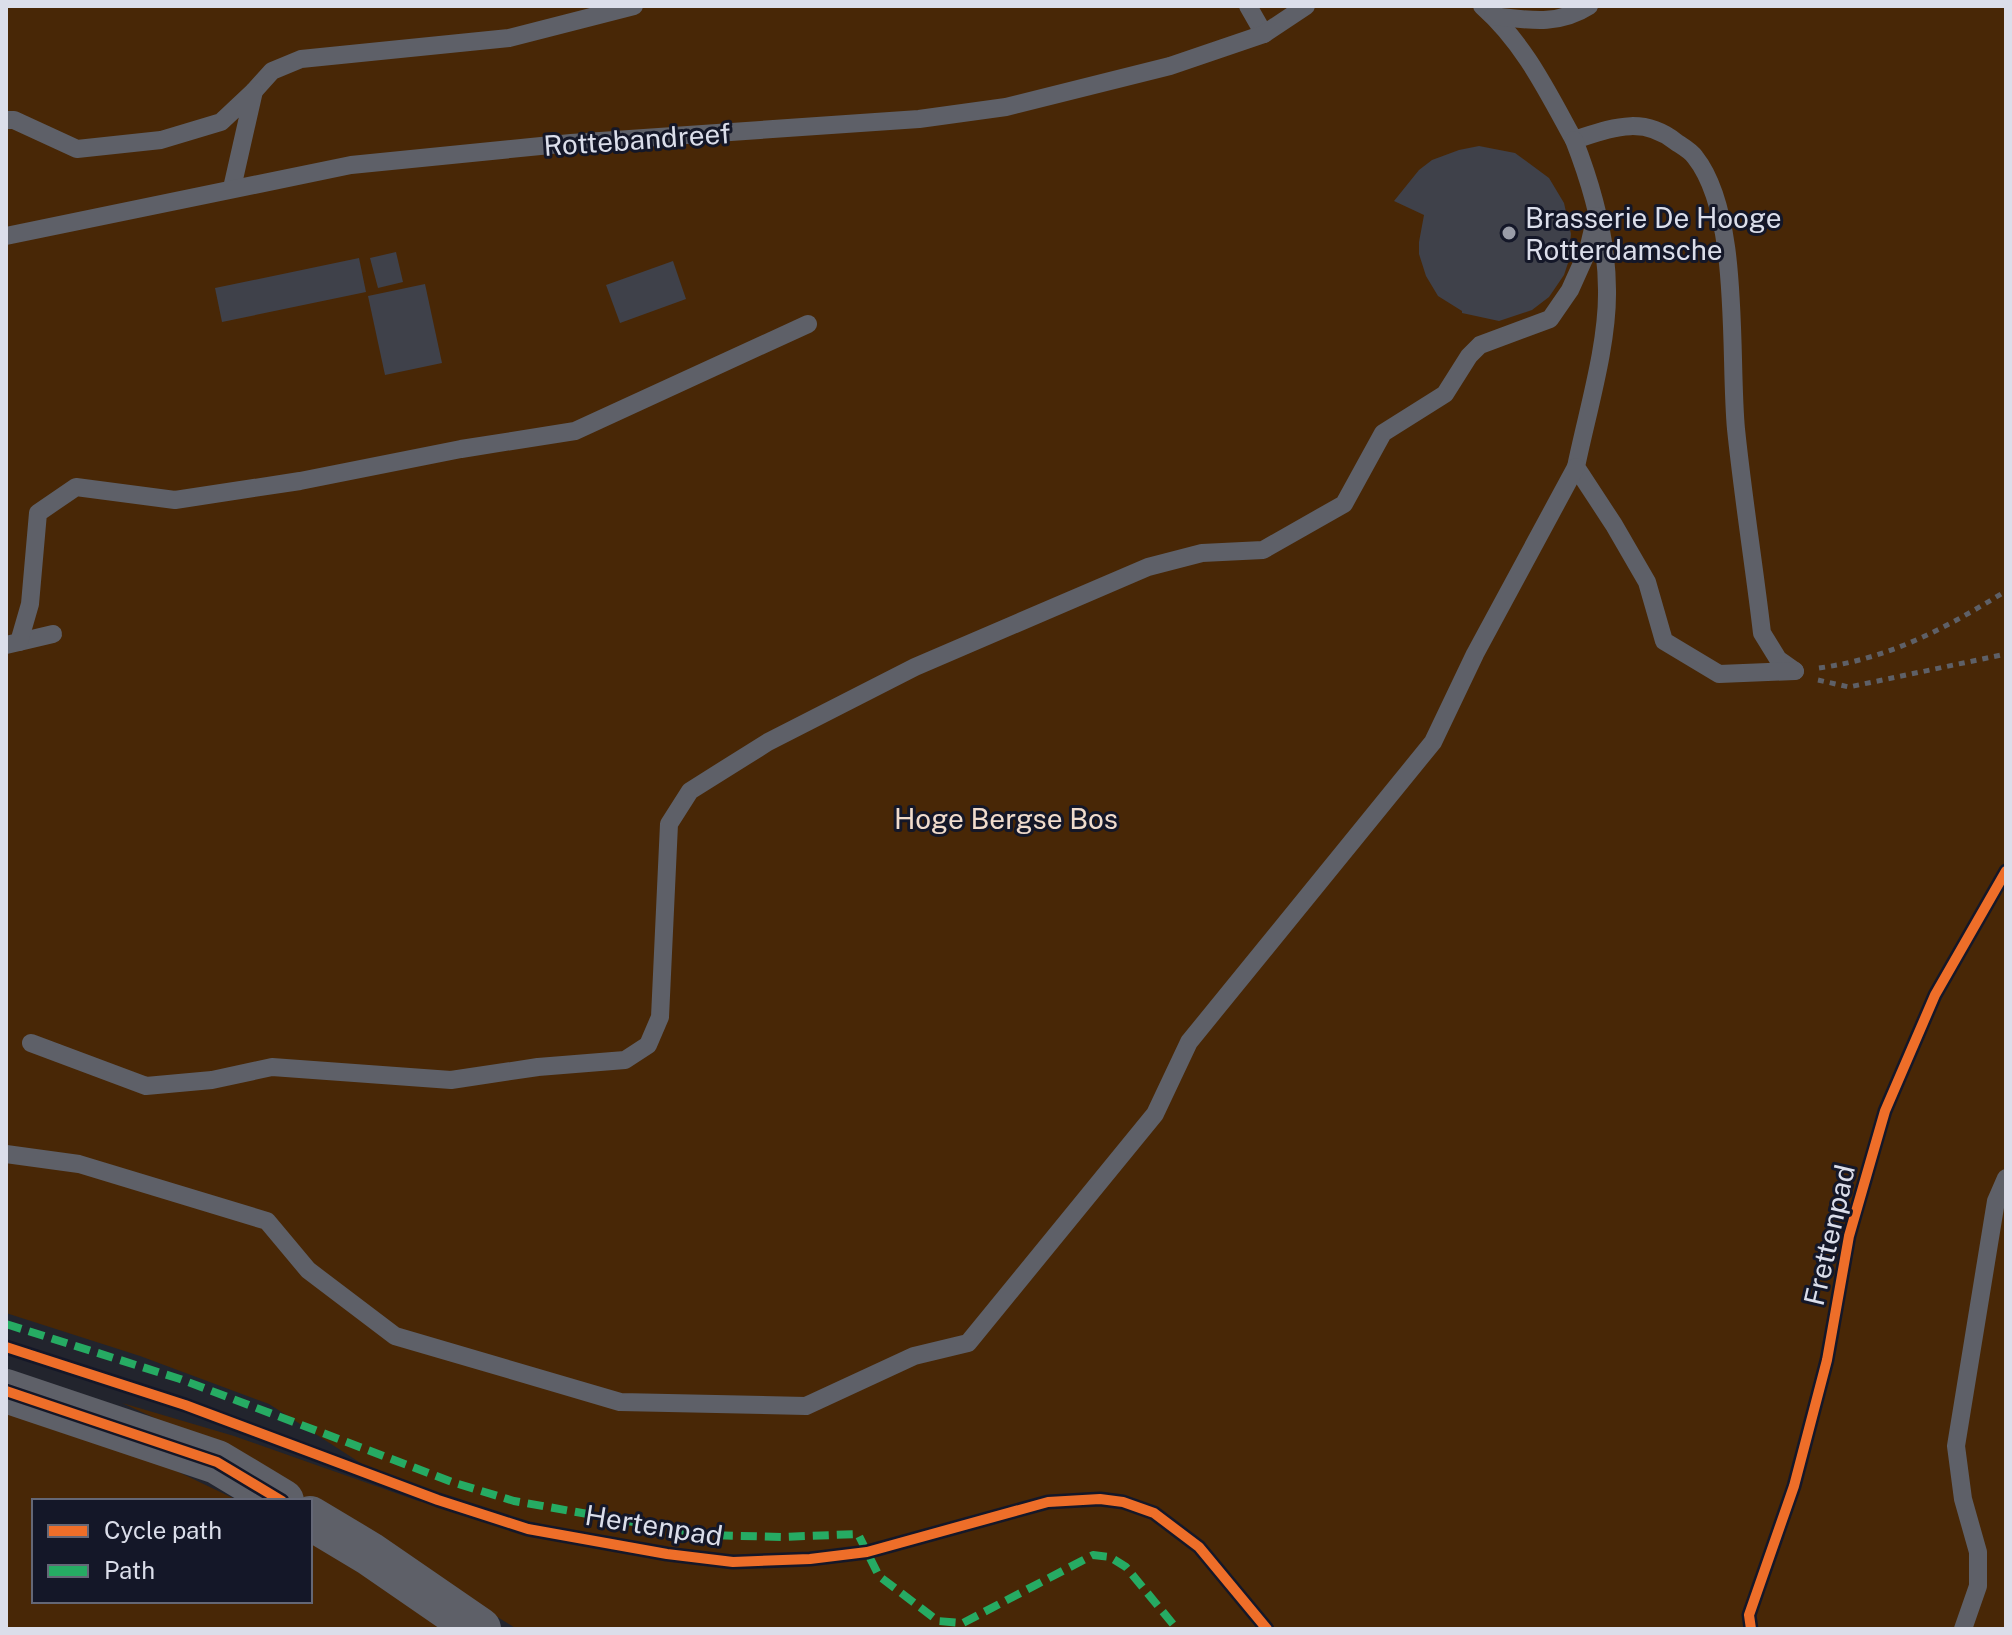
<svg xmlns="http://www.w3.org/2000/svg" width="2012" height="1635" viewBox="0 0 2012 1635" font-family="'Public Sans',sans-serif">
<rect width="100%" height="100%" fill="#22242d"/>
<g fill="#482706">
<polygon points="6,6 2006,6 2006,1629 517,1629 233,1454 122,1403 234,1436 421,1502 269,1404 140,1356 6,1313"/>
<polygon points="6,1403 116,1442 239,1501 34,1501 34,1601 310,1601 310,1541 447,1629 6,1629"/>
</g>
<g fill="#3f414a">
<polygon points="1479,146 1515,153 1549,178 1564,203 1571,234 1568,263 1564,275 1549,297 1532,310 1499,321 1462,313 1462,311 1438,296 1426,276 1419,254 1419,242 1424,215 1394,201 1419,170 1432,160 1459,150"/>
<polygon points="396,252 403,282 378,288 370,258"/>
<polygon points="359,258 366,292 222,322 215,288"/>
<polygon points="673,261 686,299 620,323 606,285"/>
<polygon points="425,284 442,363 385,375 368,296"/>
</g>
<g fill="none" stroke-linecap="round" stroke-linejoin="round">
<g stroke="#5e6067" stroke-width="5" stroke-dasharray="6 6" stroke-linecap="butt">
<path d="M1819,668C1891,658 1946,628 2006,591"/>
<polyline points="1818,680 1849,687 2006,654"/>
</g>
<g stroke="#5e6068" stroke-width="18">
<polyline points="1248,6 1264,34"/>
<path d="M1482,6C1524,43 1547,91 1574,140C1612,128 1642,115 1676,142C1682,146 1691,151 1695,157C1741,215 1729,355 1736,429C1743,497 1754,565 1762,633L1778,659L1795,671"/>
<path d="M1493,16C1528,20 1558,26 1589,6"/>
<polyline points="254,91 272,71 301,59 509,38 634,6"/>
<polyline points="6,120 14,120 77,149 161,140 221,122 254,91 232,188"/>
<path d="M1574,140C1592,186 1607,240 1607,290C1608,345 1587,413 1576,467L1614,525L1647,582L1664,641L1719,674L1795,671"/>
<polyline points="6,236 351,165 571,143 919,119 1006,107 1170,66 1264,34 1306,6"/>
<polyline points="19,642 53,634"/>
<polyline points="6,645 19,642 30,604 38,513 76,487 175,500 300,481 461,449 575,431 808,324"/>
<polyline points="31,1043 146,1086 212,1080 272,1067 451,1080 538,1067 625,1060 648,1045 660,1017 669,824 690,791 768,742 915,667 1148,567 1202,553 1263,550 1344,504 1383,433 1445,394 1469,356 1480,345 1550,319 1570,290 1588,250 1596,216"/>
<polyline points="6,1154 79,1164 267,1221 308,1270 395,1336 620,1402 806,1406 914,1356 968,1343 1155,1114 1189,1042 1433,742 1475,654 1576,467"/>
<polyline points="1963,1629 1978,1586 1978,1552 1963,1499 1956,1446 1996,1201 2006,1178"/>
</g>
<g stroke="#5e6068" stroke-width="44">
<polyline points="6,1391 217,1462 282,1501"/>
<polyline points="310,1518 370,1554 479,1629"/>
</g>
<polyline stroke="#26ab63" stroke-width="8" stroke-dasharray="16 8" stroke-linecap="butt" points="6,1324 180,1379 452,1482 514,1501 707,1535 781,1537 858,1534 879,1576 938,1621 963,1623 1093,1555 1110,1557 1126,1567 1177,1629"/>
<defs>
<g id="cycleway">
<polyline points="6,1347 185,1405 438,1500 528,1529 667,1554 733,1562 810,1559 867,1552 1048,1502 1100,1499 1123,1502 1154,1513 1199,1547 1267,1629"/>
<polyline points="6,1391 217,1462 282,1501"/>
<polyline points="1751,1629 1749,1615 1794,1486 1827,1360 1849,1236 1885,1111 1935,995 2006,871"/>
</g>
</defs>
<use href="#cycleway" stroke="#141728" stroke-width="15"/>
<use href="#cycleway" stroke="#ee6e29" stroke-width="10"/>
</g>
<circle fill="#9a9da8" stroke="#141728" stroke-width="3" cx="1509" cy="233" r="8"/>
<g text-anchor="middle" dominant-baseline="central" stroke-width="6" stroke-linejoin="round" paint-order="stroke">
<g font-size="28" fill="#dbdeea" stroke="#141728">
<text transform="translate(637 139) rotate(-4)">Rottebandreef</text>
<text transform="translate(1829 1235) rotate(-77)">Frettenpad</text>
<text transform="translate(654 1525) rotate(9)">Hertenpad</text>
</g>
<g font-size="28" fill="#dbdeea" stroke="#141728" text-anchor="start">
<text x="1525" y="217">Brasserie De Hooge<tspan x="1525" dy="32">Rotterdamsche</tspan></text>
</g>
<g font-size="28" fill="#f1dccc" stroke="#141728">
<text x="1006" y="818">Hoge Bergse Bos</text>
</g>
</g>
<rect width="2012" height="1635" fill="none" stroke="#dbdeea" stroke-width="16"/>
<rect x="32" y="1499" width="280" height="104" fill="#141728" stroke="#646776" stroke-width="2"/>
<rect x="48" y="1525" width="40" height="12" fill="#ee6e29" stroke="#646776" stroke-width="2"/>
<text x="104" y="1539" font-size="24" fill="#dbdeea">Cycle path</text>
<rect x="48" y="1565" width="40" height="12" fill="#26ab63" stroke="#646776" stroke-width="2"/>
<text x="104" y="1579" font-size="24" fill="#dbdeea">Path</text>
</svg>
